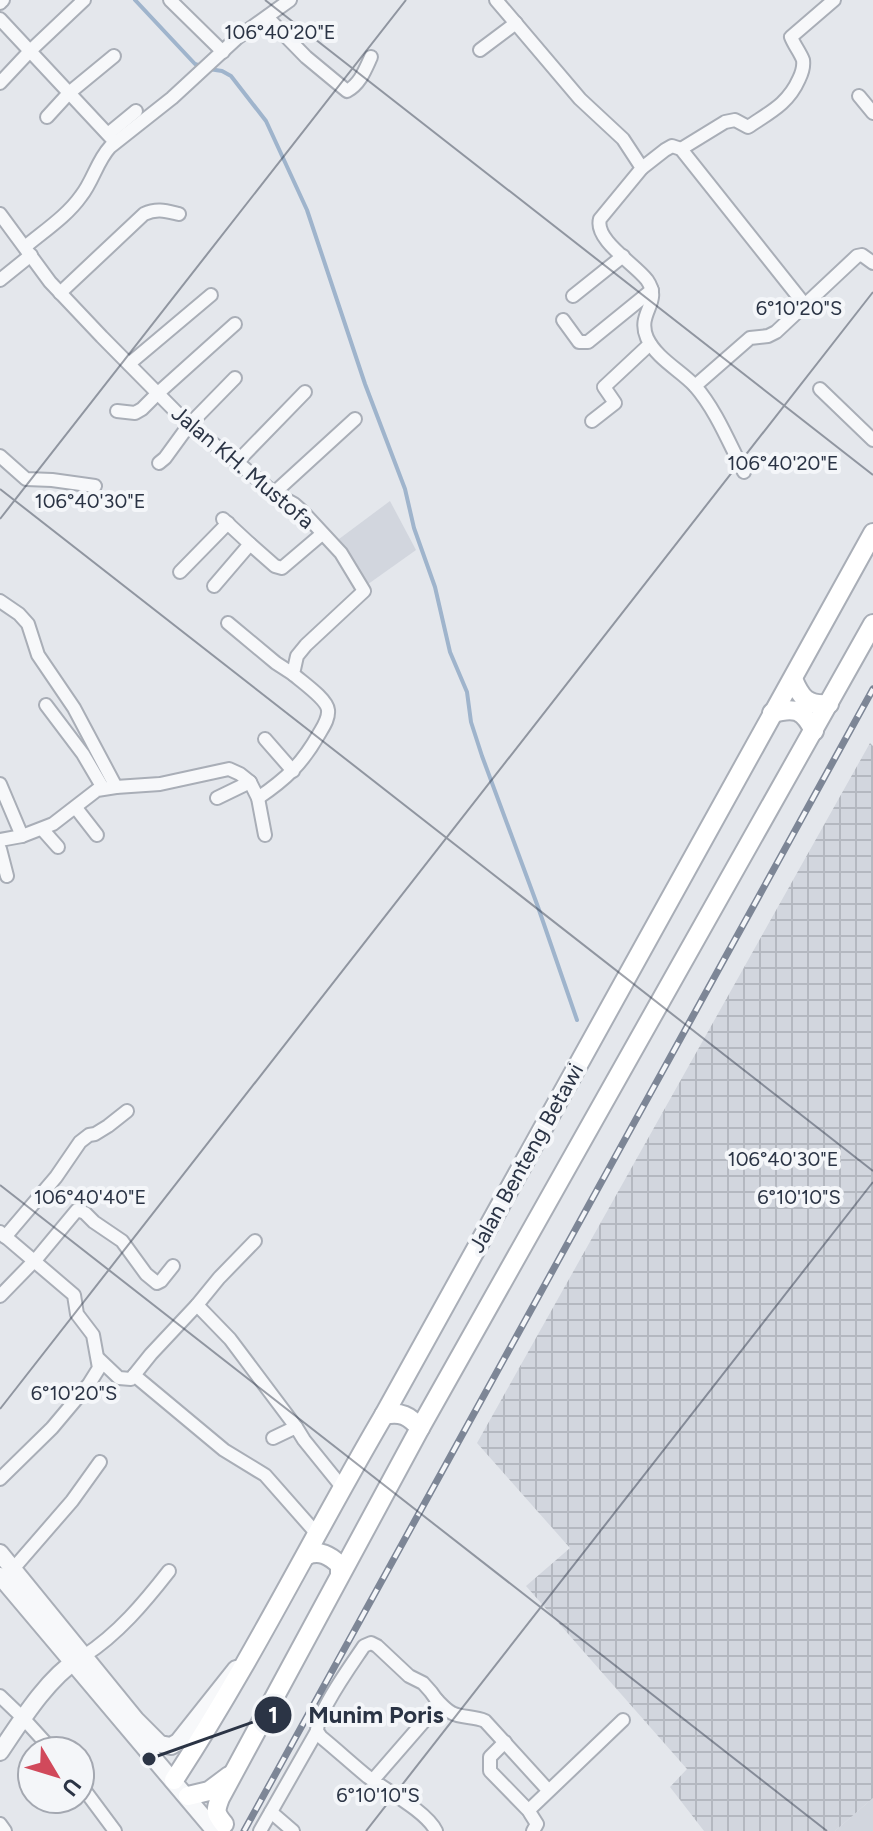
<svg xmlns="http://www.w3.org/2000/svg" width="873" height="1831" viewBox="0 0 873 1831" font-family="Figtree,sans-serif">
<defs>
<pattern id="industrial-grid" width="8" height="8" patternUnits="userSpaceOnUse" patternTransform="scale(2)"><rect width="8" height="8" fill="#d2d6de"/><path d="M0 4h8M4 0v8" fill="none" stroke="#b4b8c0"/></pattern>
</defs>
<rect width="100%" height="100%" fill="#e4e7ec"/>
<g fill="#d2d6de">
<polygon points="390,501 416,550 364,587 335,542"/>
<polygon points="873,1798 873,1831 835,1831"/>
</g>
<polygon fill="url(#industrial-grid)" points="870,743 873,746 873,1798 835,1831 704,1831 670,1787 687,1769 526,1586 570,1548 477,1443"/>
<g fill="none" stroke-linecap="round" stroke-linejoin="round">
<g stroke="#9fb4cc" stroke-width="4">
<polyline points="135,0 195,64 201,66"/>
<polyline points="209,69 222,71 231,76 266,121 307,210 365,384 405,489 414,528 435,587 450,652 467,692 471,722 482,756 538,907 577,1020"/>
</g>
<defs>
<g id="minor">
<polyline points="170,0 223,52"/>
<path d="M496,0L580,99L623,139L642,168L600,219C594,240 635,264 647,280C663,303 636,312 647,338C657,359 680,370 695,386C716,410 729,443 744,472"/>
<polyline points="0,3 3,0"/>
<path d="M267,17L306,57L347,91C360,84 365,70 371,57"/>
<polyline points="0,19 115,142"/>
<polyline points="480,50 516,23"/>
<polyline points="0,83 30,51 84,0"/>
<polyline points="859,96 873,113"/>
<polyline points="47,117 69,93 114,56"/>
<polyline points="108,134 136,111"/>
<path d="M681,149L725,122L735,120L748,127C770,112 788,104 799,79C802,73 804,67 803,60C800,52 794,45 791,37L834,0"/>
<polyline points="642,168 665,150 672,146 681,149 805,305"/>
<path d="M0,214L50,282L102,337L189,425L237,462L274,493L294,504L303,512L341,553L364,591L306,645L297,656L293,674C302,682 327,699 328,710C329,719 323,727 319,734C302,764 286,779 258,798"/>
<path d="M25,247C44,231 67,216 81,196C93,181 97,161 110,147L172,98L237,38L290,0"/>
<polyline points="0,280 31,255"/>
<path d="M60,293L144,214C157,208 166,211 179,214"/>
<polyline points="573,296 623,256"/>
<polyline points="563,320 579,342 588,342 652,290"/>
<polyline points="129,364 211,295"/>
<polyline points="695,386 750,338 768,336 776,332 857,256 862,255 873,263"/>
<polyline points="820,389 873,440"/>
<polyline points="117,411 135,413 142,409 157,394 235,324"/>
<polyline points="592,421 615,403 604,387 650,344"/>
<polyline points="0,456 26,479 52,480 95,486"/>
<polyline points="237,462 305,392"/>
<polyline points="159,463 165,458 189,425 235,378"/>
<polyline points="274,493 355,419"/>
<polyline points="223,519 250,544"/>
<polyline points="180,572 228,523"/>
<polyline points="214,586 250,544 275,566 282,568 322,534"/>
<polyline points="0,601 19,614 28,624 38,655 74,708 116,787"/>
<polyline points="228,623 276,663 293,674"/>
<polyline points="46,705 83,754 103,788"/>
<polyline points="265,739 293,771"/>
<polyline points="0,784 22,836"/>
<polyline points="217,798 250,782"/>
<polyline points="76,808 97,835"/>
<polyline points="42,829 58,847"/>
<polyline points="0,840 22,836 53,824 97,790 116,787 160,784 229,769 240,774 250,782 258,798 265,835"/>
<polyline points="0,849 7,876"/>
<polyline points="0,1232 74,1295 77,1314 93,1335 99,1368 89,1384 52,1428 0,1479"/>
<polyline points="5,1237 56,1177 80,1142 89,1135 95,1134 108,1126 127,1111"/>
<polyline points="0,1296 38,1257 77,1210 85,1213 94,1222 122,1241 146,1274 157,1283 161,1281 173,1266"/>
<polyline points="197,1305 230,1339 296,1427"/>
<polyline points="99,1359 119,1378 131,1379 151,1354 197,1305 219,1278 255,1241"/>
<polyline points="134,1375 224,1450 265,1475 317,1534"/>
<polyline points="273,1438 296,1427 304,1440 342,1487"/>
<polyline points="13,1569 72,1501 100,1462"/>
<path d="M84,1656C118,1634 144,1603 169,1571"/>
<polyline points="0,1696 23,1718 53,1751"/>
<path d="M436,1699C441,1704 446,1710 452,1713C461,1718 474,1716 485,1721L548,1790"/>
<polyline points="505,1742 490,1757 490,1771 529,1811"/>
<path d="M373,1780L432,1712L437,1703L436,1699L431,1692L423,1683L409,1676L377,1646L371,1643L364,1646C352,1664 317,1712 317,1731L321,1737C337,1750 352,1764 368,1777C387,1791 426,1811 436,1831"/>
<polyline points="80,1784 115,1831"/>
<polyline points="271,1812 293,1831"/>
<polyline points="0,1824 5,1831"/>
<polyline points="260,1831 317,1731"/>
<polyline points="533,1831 537,1824 530,1813 530,1809 623,1720"/>
</g>
<g id="tertiary">
<polyline points="0,1553 136,1720 160,1744 171,1746 178,1742 236,1669"/>
<polyline points="0,1576 215,1831"/>
<path d="M0,1752C21,1721 47,1679 78,1659"/>
</g>
<g id="secondary">
<path d="M793,679C801,698 807,706 829,704"/>
<path d="M772,713C795,707 803,709 814,731"/>
<path d="M384,1415C401,1411 409,1416 420,1428"/>
<path d="M307,1555C320,1550 329,1555 340,1565V1574"/>
<path d="M174,1780C251,1663 313,1536 384,1415L873,533"/>
<polyline points="188,1796 209,1791 229,1776"/>
<path d="M224,1824C215,1813 215,1811 220,1798L420,1428L873,624"/>
</g>
</defs>
<use href="#minor" stroke="#a9aeb7" stroke-width="16"/>
<use href="#tertiary" stroke="#a9aeb7" stroke-width="20"/>
<use href="#secondary" stroke="#a9aeb7" stroke-width="22"/>
<use href="#minor" stroke="#f7f8fa" stroke-width="12"/>
<use href="#tertiary" stroke="#f7f8fa" stroke-width="16"/>
<use href="#secondary" stroke="#fff" stroke-width="18"/>
<defs>
<polyline id="rail" points="244,1831 873,689"/>
</defs>
<use href="#rail" stroke="#7d8696" stroke-width="7"/>
<use href="#rail" stroke="#f4f6f9" stroke-width="4" stroke-dasharray="12" stroke-linecap="butt"/>
</g>
<path fill="none" stroke="#2b3445" stroke-width="2" stroke-opacity="0.45" d="M265,0L873,475M0,489L873,1171M0,519L406,0M0,1185L827,1831M0,1409L873,292M366,1831L873,1182"/>
<g text-anchor="middle" dominant-baseline="central" stroke-width="8" stroke-linejoin="round" paint-order="stroke">
<g font-size="22" fill="#2b3445" stroke="#f4f6f9">
<text transform="translate(243 467) rotate(40)">Jalan KH. Mustofa</text>
<text transform="translate(526 1158) rotate(-61)">Jalan Benteng Betawi</text>
</g>
</g>
<g font-size="20" text-anchor="middle" fill="#2b3445" stroke="#f4f6f9" stroke-width="8" stroke-linejoin="round" paint-order="stroke">
<text x="280" y="39">106°40'20"E</text>
<text x="799" y="315">6°10'20"S</text>
<text x="783" y="470">106°40'20"E</text>
<text x="90" y="508">106°40'30"E</text>
<text x="783" y="1166">106°40'30"E</text>
<text x="90" y="1204">106°40'40"E</text>
<text x="799" y="1204">6°10'10"S</text>
<text x="74" y="1400">6°10'20"S</text>
<text x="378" y="1802">6°10'10"S</text>
</g>
<path fill="none" stroke="#2b3445" stroke-width="3" d="M149 1759L273 1715"/>
<g fill="#2b3445" stroke="#f4f6f9" stroke-width="3">
<circle cx="149" cy="1759" r="8"/>
<circle cx="273" cy="1715" r="20"/>
</g>
<g font-size="24" text-anchor="middle" font-weight="bold" fill="#fff">
<text x="273" y="1723">1</text>
</g>
<g font-size="24" text-anchor="middle" font-weight="bold" fill="#2b3445" stroke="#f4f6f9" stroke-width="8" stroke-linejoin="round" paint-order="stroke">
<text x="376" y="1723">Munim Poris</text>
</g>
<g transform="translate(56 1775) rotate(128)"><circle r="38" fill="#f4f6f9" stroke="#a4a8b1" stroke-width="2"/>
<path d="M0-6L14 30L0 20L-14 30Z" fill="#d1495b"/>
<text y="-12" font-size="22" font-weight="bold" text-anchor="middle" fill="#2b3445">U</text>
</g>
</svg>
